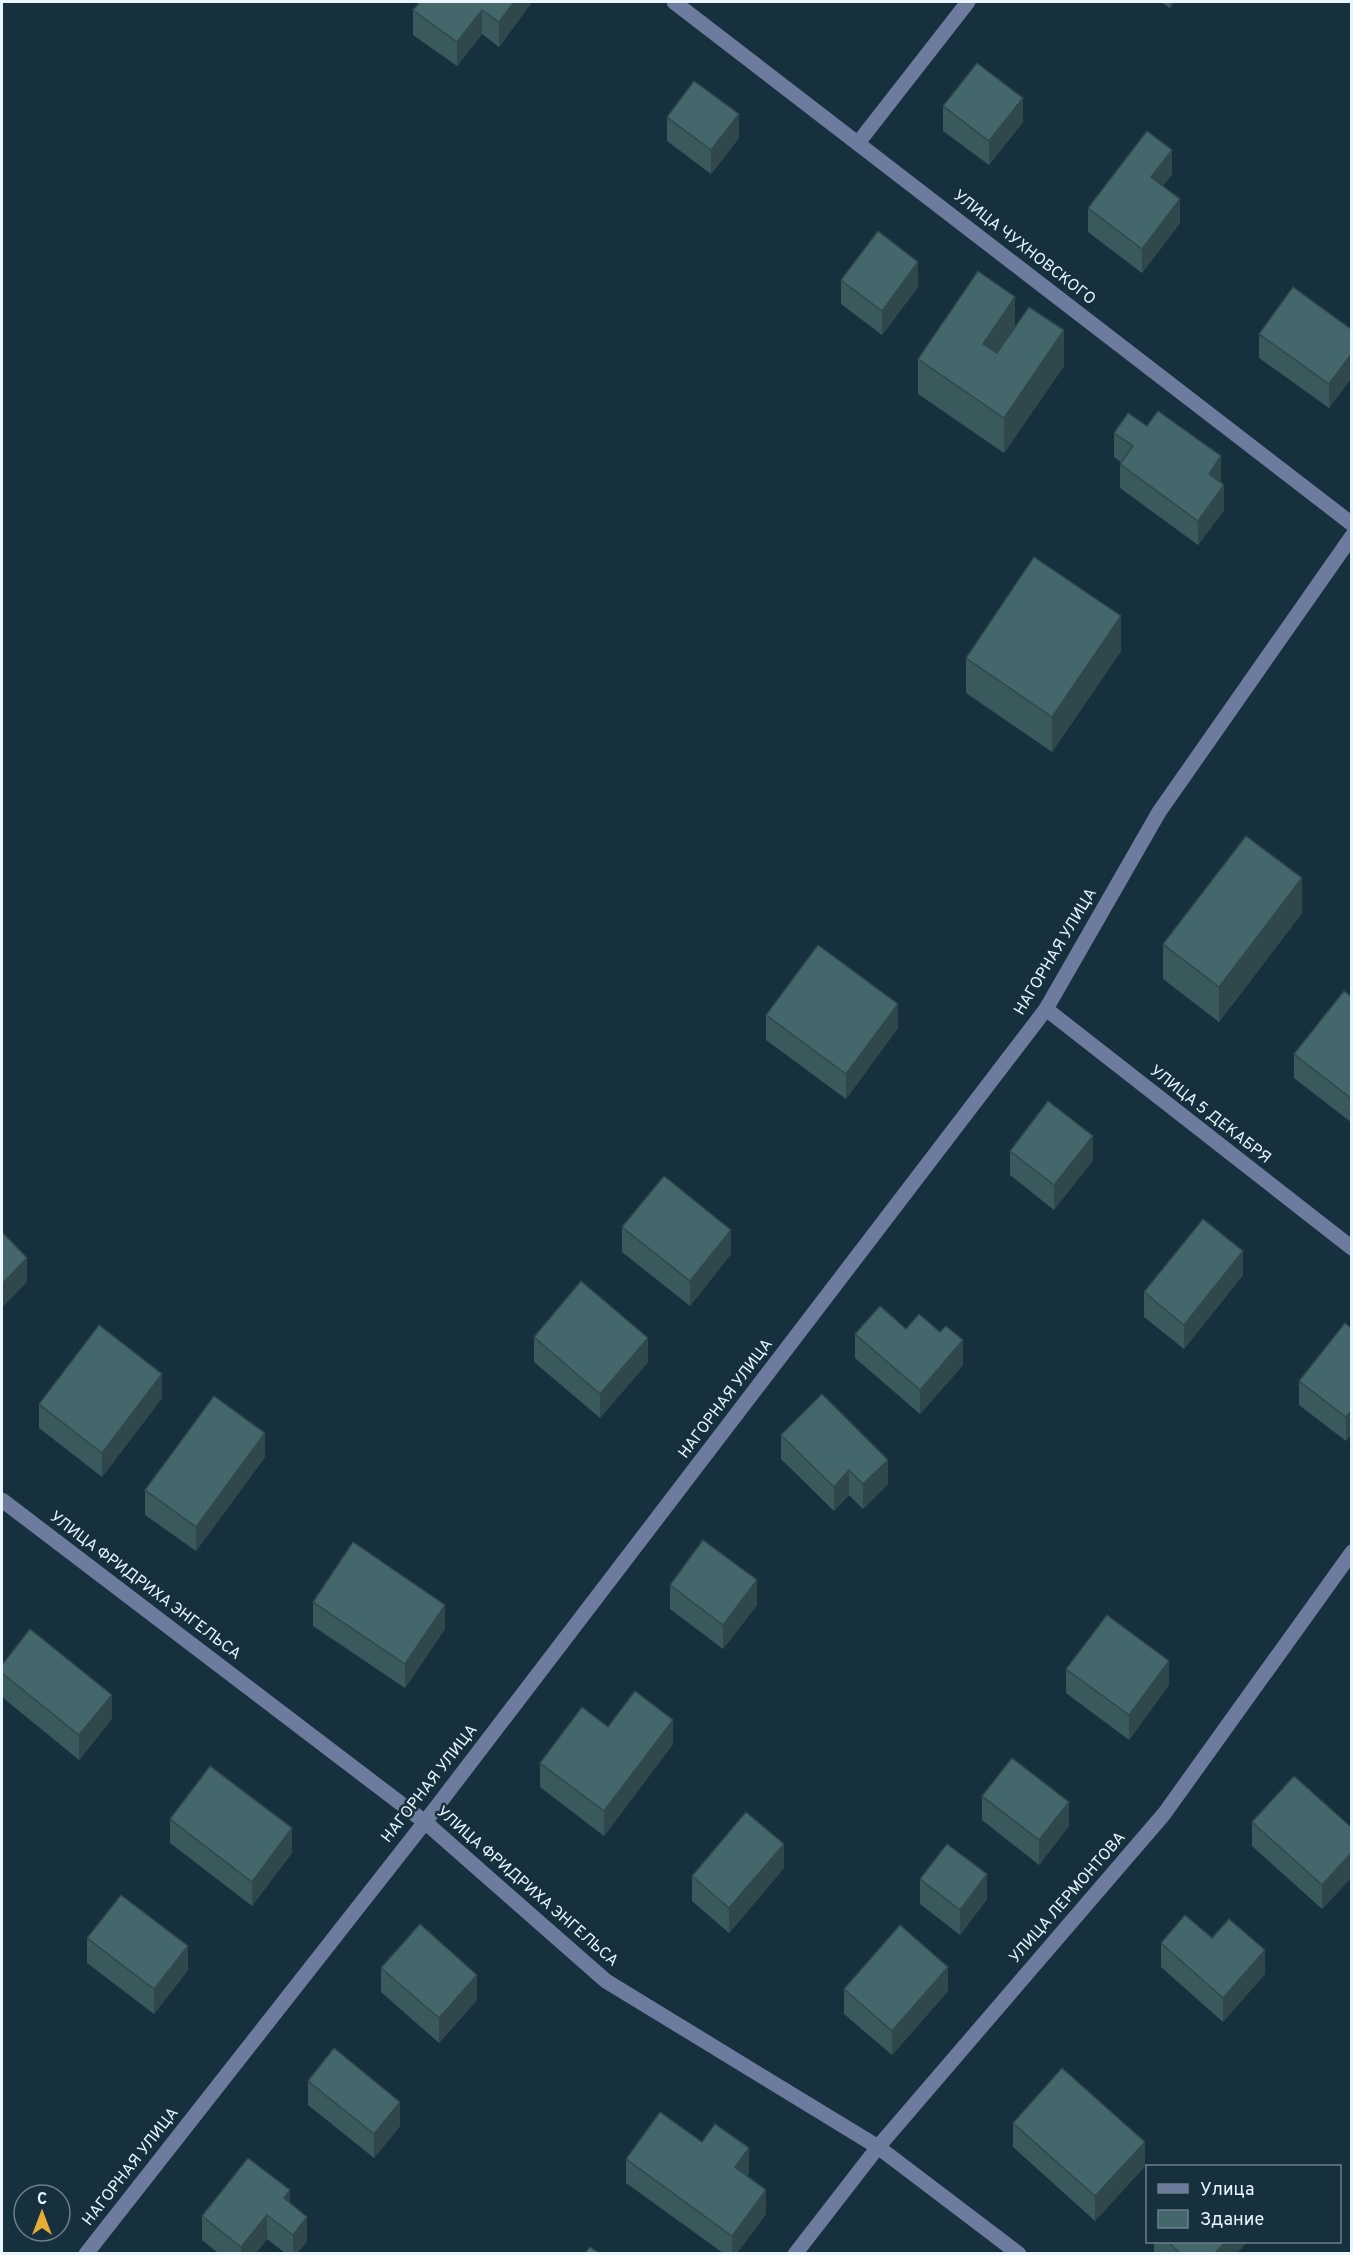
<svg xmlns="http://www.w3.org/2000/svg" width="1353" height="2255" viewBox="0 0 1353 2255" font-family="Overpass,sans-serif">
<rect width="100%" height="100%" fill="#16303e"/>
<g fill="none" stroke-linecap="round" stroke-linejoin="round">
<g stroke="#6d7c9e" stroke-width="15">
<polyline points="674,2 1352,524"/>
<polyline points="858,143 968,2"/>
<polyline points="1046,1009 1352,1248"/>
<polyline points="2,1500 425,1822 606,1981 878,2147 1019,2254"/>
<polyline points="86,2254 425,1822 1046,1009 1159,812 1352,536"/>
<polyline points="795,2254 878,2147 1164,1814 1352,1552"/>
</g>
</g>
<g fill="#3a595c">
<polygon points="532,2 499,47 482,34 457,66 413,35 413,10"/>
<polygon points="1161,2 1175,2 1170,8"/>
<polygon points="943,106 1023,122 989,165 943,131"/>
<polygon points="667,117 739,138 711,174 667,141"/>
<polygon points="1172,174 1163,186 1180,223 1142,273 1088,232 1088,208"/>
<polygon points="841,280 918,287 882,335 841,304"/>
<polygon points="1015,327 1064,366 1004,453 918,394 918,359"/>
<polygon points="1352,330 1352,377 1329,408 1259,358 1259,334"/>
<polygon points="1114,433 1221,481 1220,483 1224,510 1198,545 1120,488 1120,464 1121,462 1114,457"/>
<polygon points="1121,651 1052,752 966,693 966,658"/>
<polygon points="1302,913 1219,1022 1163,979 1163,944"/>
<polygon points="1352,997 1352,1123 1294,1078 1294,1054"/>
<polygon points="766,1015 898,1028 846,1099 766,1040"/>
<polygon points="1010,1151 1093,1160 1054,1210 1010,1175"/>
<polygon points="622,1227 731,1254 690,1306 622,1252"/>
<polygon points="1243,1275 1184,1349 1144,1317 1144,1292"/>
<polygon points="906,1329 963,1365 920,1414 855,1358 855,1334"/>
<polygon points="1352,1329 1346,1441 1299,1405 1299,1381"/>
<polygon points="534,1337 648,1362 600,1418 534,1362"/>
<polygon points="162,1398 102,1477 39,1428 39,1404"/>
<polygon points="781,1435 888,1484 863,1509 849,1495 834,1511 781,1459"/>
<polygon points="265,1457 196,1551 145,1515 145,1490"/>
<polygon points="670,1585 757,1605 723,1649 670,1609"/>
<polygon points="313,1602 445,1629 405,1688 313,1626"/>
<polygon points="2,1665 112,1719 79,1760 2,1697"/>
<polygon points="1066,1669 1169,1685 1129,1740 1066,1693"/>
<polygon points="608,1727 673,1744 604,1836 540,1787 540,1763"/>
<polygon points="982,1796 1069,1826 1039,1865 982,1820"/>
<polygon points="170,1819 292,1853 252,1906 170,1843"/>
<polygon points="1252,1822 1352,1828 1352,1877 1322,1909 1252,1846"/>
<polygon points="784,1868 729,1933 692,1901 692,1876"/>
<polygon points="920,1879 987,1899 960,1935 920,1904"/>
<polygon points="87,1938 188,1970 154,2014 87,1963"/>
<polygon points="1212,1938 1265,1974 1223,2022 1161,1967 1161,1943"/>
<polygon points="381,1968 477,2000 439,2043 381,1992"/>
<polygon points="844,1989 948,1991 892,2055 844,2014"/>
<polygon points="308,2081 400,2126 374,2158 308,2105"/>
<polygon points="1013,2123 1145,2166 1095,2221 1013,2147"/>
<polygon points="702,2142 749,2173 747,2176 766,2214 737,2253 723,2253 626,2183 626,2159"/>
<polygon points="290,2203 307,2241 297,2253 285,2253 267,2239 256,2253 218,2253 202,2240 202,2216"/>
<polygon points="1154,2241 1248,2241 1237,2253 1154,2253"/>
</g>
<g fill="#30484b">
<polygon points="514,2 532,2 499,47 499,22"/>
<polygon points="1170,2 1175,2 1170,8"/>
<polygon points="482,10 482,34 457,66 457,42"/>
<polygon points="1023,98 1023,122 989,165 989,141"/>
<polygon points="739,114 739,138 711,174 711,150"/>
<polygon points="1172,150 1172,174 1151,202 1151,177"/>
<polygon points="1180,199 1180,223 1142,273 1142,249"/>
<polygon points="918,262 918,287 882,335 882,311"/>
<polygon points="1015,297 1015,332 983,379 983,344"/>
<polygon points="1064,330 1064,366 1004,453 1004,418"/>
<polygon points="1352,353 1352,377 1329,408 1329,384"/>
<polygon points="1221,456 1221,481 1209,498 1209,474"/>
<polygon points="1224,485 1224,510 1198,545 1198,521"/>
<polygon points="1121,616 1121,651 1052,752 1052,717"/>
<polygon points="1302,878 1302,913 1219,1022 1219,987"/>
<polygon points="898,1004 898,1028 846,1099 846,1074"/>
<polygon points="1093,1136 1093,1160 1054,1210 1054,1185"/>
<polygon points="731,1230 731,1254 690,1306 690,1281"/>
<polygon points="1243,1251 1243,1275 1184,1349 1184,1325"/>
<polygon points="27,1258 27,1282 2,1308 2,1284"/>
<polygon points="648,1338 648,1362 600,1418 600,1394"/>
<polygon points="963,1340 963,1365 920,1414 920,1390"/>
<polygon points="162,1374 162,1398 102,1477 102,1453"/>
<polygon points="1352,1410 1352,1434 1346,1441 1346,1417"/>
<polygon points="265,1433 265,1457 196,1551 196,1527"/>
<polygon points="888,1460 888,1484 863,1509 863,1484"/>
<polygon points="849,1470 849,1495 834,1511 834,1487"/>
<polygon points="757,1580 757,1605 723,1649 723,1625"/>
<polygon points="445,1605 445,1629 405,1688 405,1664"/>
<polygon points="1169,1661 1169,1685 1129,1740 1129,1715"/>
<polygon points="112,1695 112,1719 79,1760 79,1735"/>
<polygon points="673,1720 673,1744 604,1836 604,1811"/>
<polygon points="1069,1802 1069,1826 1039,1865 1039,1840"/>
<polygon points="292,1828 292,1853 252,1906 252,1882"/>
<polygon points="784,1844 784,1868 729,1933 729,1908"/>
<polygon points="1352,1852 1352,1877 1322,1909 1322,1885"/>
<polygon points="987,1874 987,1899 960,1935 960,1910"/>
<polygon points="188,1946 188,1970 154,2014 154,1989"/>
<polygon points="1265,1950 1265,1974 1223,2022 1223,1998"/>
<polygon points="948,1967 948,1991 892,2055 892,2031"/>
<polygon points="477,1975 477,2000 439,2043 439,2018"/>
<polygon points="400,2102 400,2126 374,2158 374,2134"/>
<polygon points="1145,2142 1145,2166 1095,2221 1095,2196"/>
<polygon points="749,2148 749,2173 735,2192 735,2167"/>
<polygon points="290,2190 290,2215 284,2198"/>
<polygon points="766,2190 766,2214 737,2253 732,2253 732,2236"/>
<polygon points="267,2215 267,2239 256,2253 241,2253 241,2247"/>
<polygon points="307,2217 307,2241 297,2253 293,2253 293,2235"/>
<polygon points="1226,2241 1248,2241 1237,2253 1215,2253"/>
</g>
<g fill="#44676b" stroke="#30484b" stroke-width="1.5">
<polygon points="420,2 514,2 499,22 482,10 457,42 413,10"/>
<polygon points="977,63 1023,98 989,141 943,106"/>
<polygon points="694,81 739,114 711,150 667,117"/>
<polygon points="1147,131 1172,150 1151,177 1180,199 1142,249 1088,208"/>
<polygon points="878,231 918,262 882,311 841,280"/>
<polygon points="978,271 1015,297 983,344 997,353 1029,307 1064,330 1004,418 918,359"/>
<polygon points="1293,287 1352,330 1352,353 1329,384 1259,334"/>
<polygon points="1158,411 1221,456 1209,474 1224,485 1198,521 1120,464 1133,446 1114,433 1128,413 1147,426"/>
<polygon points="1034,557 1121,616 1052,717 966,658"/>
<polygon points="1246,836 1302,878 1219,987 1163,944"/>
<polygon points="818,945 898,1004 846,1074 766,1015"/>
<polygon points="1344,991 1352,997 1352,1099 1294,1054"/>
<polygon points="1048,1101 1093,1136 1054,1185 1010,1151"/>
<polygon points="664,1176 731,1230 690,1281 622,1227"/>
<polygon points="1203,1219 1243,1251 1184,1325 1144,1292"/>
<polygon points="2,1232 27,1258 2,1284"/>
<polygon points="581,1281 648,1338 600,1394 534,1337"/>
<polygon points="880,1306 906,1329 919,1314 940,1332 946,1326 963,1340 920,1390 855,1334"/>
<polygon points="1345,1323 1352,1329 1352,1410 1346,1417 1299,1381"/>
<polygon points="99,1325 162,1374 102,1453 39,1404"/>
<polygon points="822,1394 888,1460 863,1484 849,1470 834,1487 781,1435"/>
<polygon points="214,1396 265,1433 196,1527 145,1490"/>
<polygon points="703,1540 757,1580 723,1625 670,1585"/>
<polygon points="353,1542 445,1605 405,1664 313,1602"/>
<polygon points="1107,1615 1169,1661 1129,1715 1066,1669"/>
<polygon points="30,1629 112,1695 79,1735 2,1673 2,1665"/>
<polygon points="635,1691 673,1720 604,1811 540,1763 582,1707 608,1727"/>
<polygon points="1012,1758 1069,1802 1039,1840 982,1796"/>
<polygon points="210,1766 292,1828 252,1882 170,1819"/>
<polygon points="1294,1776 1352,1828 1352,1852 1322,1885 1252,1822"/>
<polygon points="746,1812 784,1844 729,1908 692,1876"/>
<polygon points="947,1844 987,1874 960,1910 920,1879"/>
<polygon points="121,1895 188,1946 154,1989 87,1938"/>
<polygon points="1185,1915 1212,1938 1229,1919 1265,1950 1223,1998 1161,1943"/>
<polygon points="420,1924 477,1975 439,2018 381,1968"/>
<polygon points="900,1925 948,1967 892,2031 844,1989"/>
<polygon points="334,2048 400,2102 374,2134 308,2081"/>
<polygon points="1062,2068 1145,2142 1095,2196 1013,2123"/>
<polygon points="660,2112 702,2142 715,2124 749,2148 735,2167 766,2190 732,2236 626,2159"/>
<polygon points="248,2158 290,2190 284,2198 307,2217 293,2235 267,2215 241,2247 202,2216"/>
<polygon points="1167,2241 1226,2241 1215,2253 1180,2253"/>
<polygon points="590,2247 599,2253 585,2253"/>
</g>
<g text-anchor="middle" dominant-baseline="central" stroke-width="5" stroke-linejoin="round" paint-order="stroke">
<g font-size="16" fill="#eaf6fe" stroke="#16303e">
<text transform="translate(1024 248) rotate(38)">УЛИЦА ЧУХНОВСКОГО</text>
<text transform="translate(1056 952) rotate(-59)">НАГОРНАЯ УЛИЦА</text>
<text transform="translate(1210 1115) rotate(38)">УЛИЦА 5 ДЕКАБРЯ</text>
<text transform="translate(726 1399) rotate(-53)">НАГОРНАЯ УЛИЦА</text>
<text transform="translate(145 1586) rotate(37)">УЛИЦА ФРИДРИХА ЭНГЕЛЬСА</text>
<text transform="translate(430 1784) rotate(-52)">НАГОРНАЯ УЛИЦА</text>
<text transform="translate(527 1887) rotate(41)">УЛИЦА ФРИДРИХА ЭНГЕЛЬСА</text>
<text transform="translate(1068 1898) rotate(-49)">УЛИЦА ЛЕРМОНТОВА</text>
<text transform="translate(131 2167) rotate(-52)">НАГОРНАЯ УЛИЦА</text>
</g>
</g>
<rect width="1353" height="2255" fill="none" stroke="#eaf6fe" stroke-width="6"/>
<rect x="1146" y="2165" width="195" height="78" fill="#16303e" stroke="#6b7f8b" stroke-width="1.5"/>
<rect x="1158" y="2184" width="30" height="9" fill="#6d7c9e" stroke="#6b7f8b" stroke-width="1.5"/>
<text x="1200" y="2195" font-size="18" fill="#eaf6fe">Улица</text>
<rect x="1158" y="2210" width="30" height="18" fill="#44676b" stroke="#6b7f8b" stroke-width="1.5"/>
<text x="1200" y="2225" font-size="18" fill="#eaf6fe">Здание</text>
<g transform="translate(42 2213)"><circle r="28" fill="#16303e" stroke="#6b7f8b" stroke-width="1.5"/>
<path d="M0-4.5L10 22L0 15L-10 22Z" fill="#e5ad35"/>
<text y="-9" font-size="16" font-weight="bold" text-anchor="middle" fill="#eaf6fe">С</text>
</g>
</svg>
